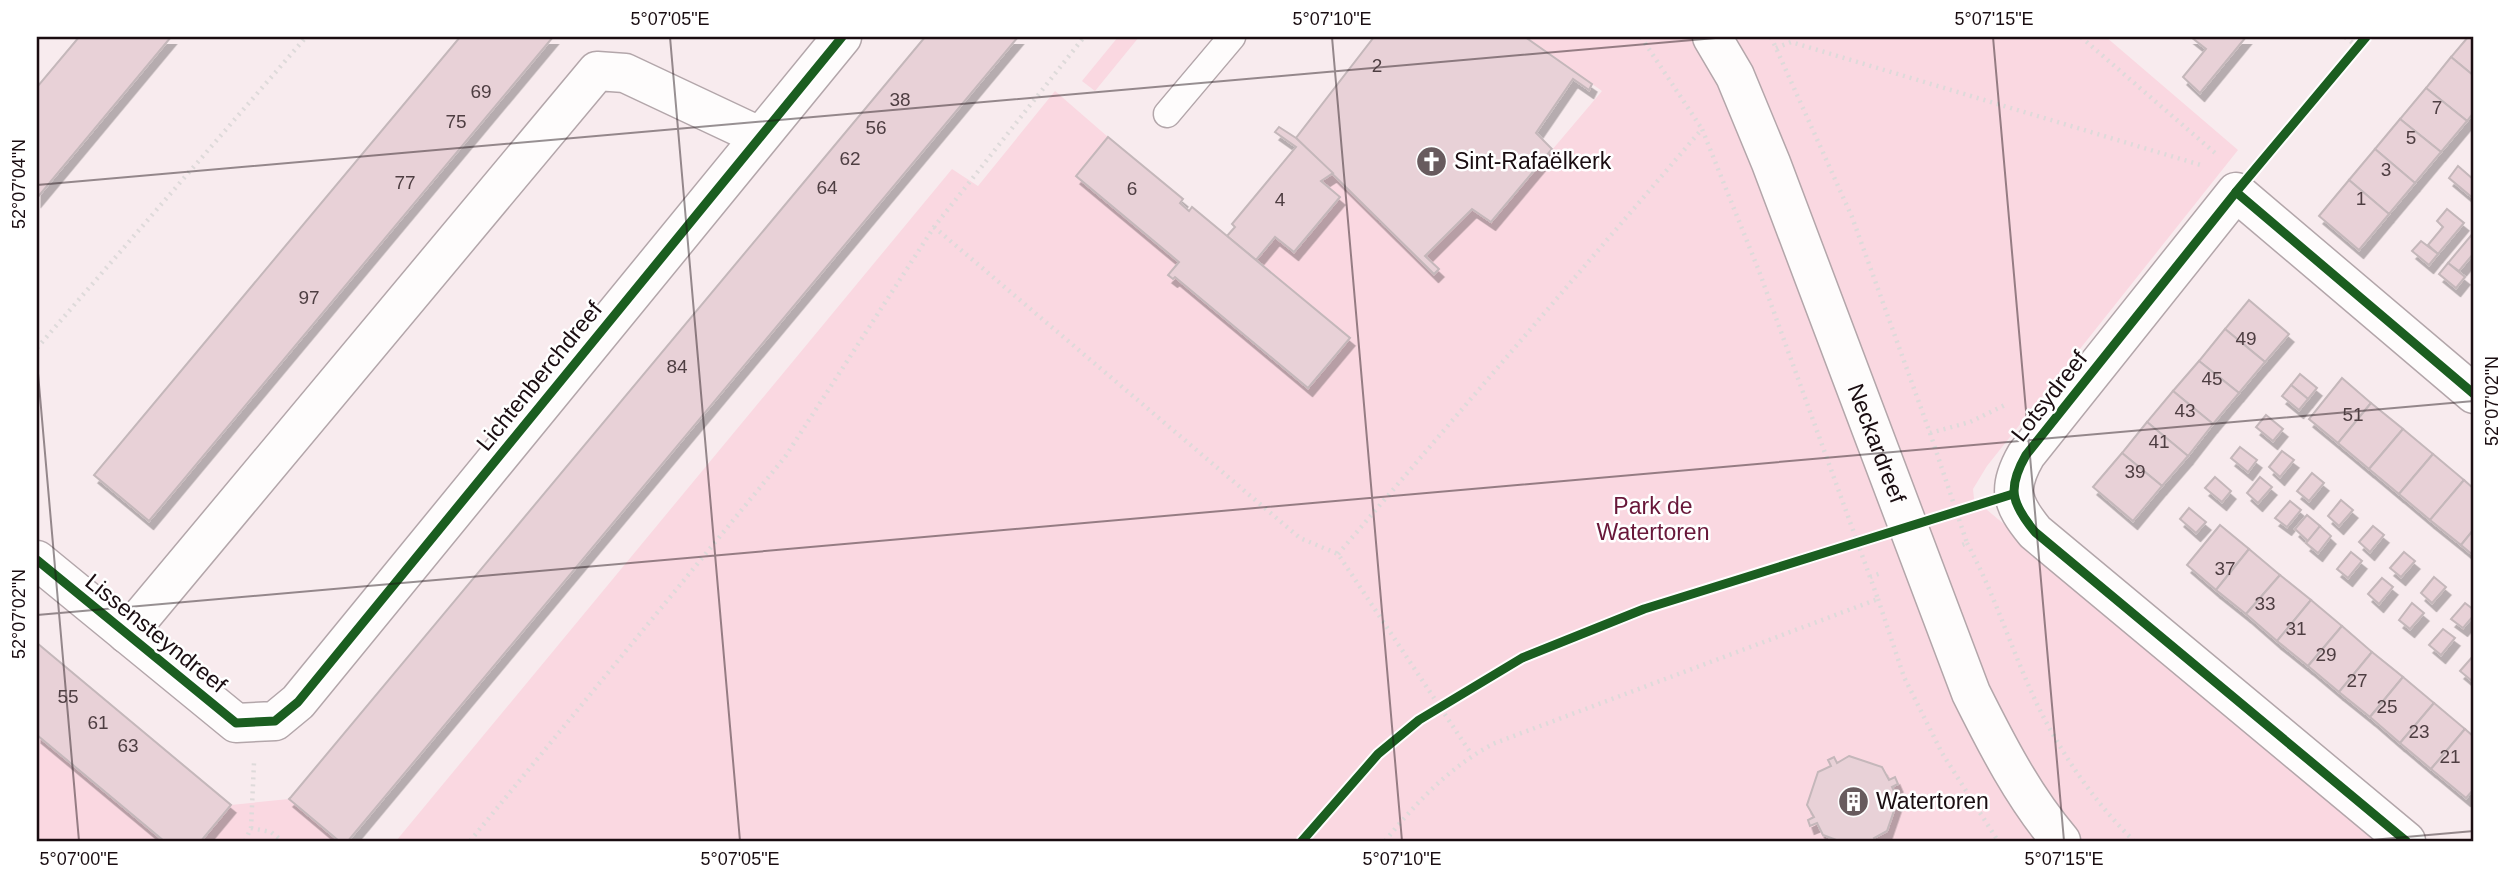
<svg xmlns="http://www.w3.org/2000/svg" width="2511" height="878" viewBox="0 0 2511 878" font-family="Arial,sans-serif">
<defs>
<filter id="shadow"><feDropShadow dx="4.5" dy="8" stdDeviation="0" flood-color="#0004"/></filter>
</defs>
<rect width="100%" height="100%" fill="#f8ebee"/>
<g fill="#fad8e1">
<polygon points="1118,37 1139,37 1095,91 1082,81"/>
<polygon points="1525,37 2106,37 2238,150 1987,466 1973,489 1974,499 2382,841 396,841 952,169 978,186 1055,91 1108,137 1076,176 1179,262 1168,275 1172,279 1175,277 1308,388 1349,338 1256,260 1275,237 1294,252 1339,197 1321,181 1333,173 1435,274 1439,269 1425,256 1472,209 1491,222 1602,91"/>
<polygon points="37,735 164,841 37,841"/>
<polygon points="289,799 339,841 201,841 231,805"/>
</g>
<g fill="#e8d1d7" stroke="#c4b7ba" stroke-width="2" filter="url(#shadow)">
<polygon points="79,37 171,37 37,198 37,87"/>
<polygon points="460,37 553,37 149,521 94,475"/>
<polygon points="925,37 1018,37 348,841 339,841 289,799 291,797"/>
<polygon points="1374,37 1525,37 1592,84 1589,90 1573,79 1536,133 1552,149 1491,222 1472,209 1425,256 1439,269 1434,274 1296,138"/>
<polygon points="2191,37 2246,37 2200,93 2183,77 2206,49"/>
<polygon points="2468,37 2474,37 2474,76 2451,57"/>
<polygon points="2451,57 2474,76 2474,112 2467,121 2426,88"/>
<polygon points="2426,88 2467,121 2441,152 2400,119"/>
<polygon points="2400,119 2441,152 2415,183 2375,149"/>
<polygon points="1279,127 1296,138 1333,173 1321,181 1340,197 1294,252 1275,237 1256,260 1227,236 1235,227 1232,224 1296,147 1275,132"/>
<polygon points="1108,137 1183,199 1180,203 1189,211 1192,207 1350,338 1308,388 1175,277 1173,279 1168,275 1179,262 1076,176"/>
<polygon points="2375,149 2415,183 2389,214 2349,180"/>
<polygon points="2458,166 2474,180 2474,199 2449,178"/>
<polygon points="2349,180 2389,214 2359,250 2319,216"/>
<polygon points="2447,209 2464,223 2438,254 2428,245 2443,227 2437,221"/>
<polygon points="2474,232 2474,253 2459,271 2448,263"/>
<polygon points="2421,241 2438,254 2429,265 2412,251"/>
<polygon points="2448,263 2465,277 2456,288 2439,274"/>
<polygon points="2249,300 2289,334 2265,362 2225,329"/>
<polygon points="2225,329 2265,362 2239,393 2199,361"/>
<polygon points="2199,361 2239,393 2213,424 2173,391"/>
<polygon points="2300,374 2317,388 2308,399 2291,385"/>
<polygon points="2342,378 2371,403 2338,443 2309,419"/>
<polygon points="2291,385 2308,399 2299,410 2282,396"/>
<polygon points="2173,391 2213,424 2188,456 2147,422"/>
<polygon points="2371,403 2403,429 2369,469 2338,443"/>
<polygon points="2266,415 2283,429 2273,441 2256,427"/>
<polygon points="2147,422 2188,456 2162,486 2122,453"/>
<polygon points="2403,429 2433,454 2399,494 2369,469"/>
<polygon points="2240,447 2257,460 2248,472 2231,458"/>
<polygon points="2282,451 2294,460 2280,477 2269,467"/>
<polygon points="2122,453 2162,486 2133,521 2093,487"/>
<polygon points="2433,454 2464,480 2430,520 2399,494"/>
<polygon points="2312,473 2324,483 2309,501 2297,491"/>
<polygon points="2215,477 2231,491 2222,502 2205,488"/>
<polygon points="2260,477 2272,487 2258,503 2247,493"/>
<polygon points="2464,480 2474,489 2474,529 2461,545 2430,520"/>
<polygon points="2341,500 2353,510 2339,526 2328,516"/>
<polygon points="2290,501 2301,510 2287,527 2275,518"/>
<polygon points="2189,508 2206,522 2196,533 2180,519"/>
<polygon points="2307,515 2320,526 2308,541 2295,529"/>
<polygon points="2220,525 2249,549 2216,590 2187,565"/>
<polygon points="2320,526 2331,536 2318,553 2306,543"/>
<polygon points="2373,526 2384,535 2370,552 2359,542"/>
<polygon points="2474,529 2474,556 2461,545"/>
<polygon points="2249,549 2280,575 2246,614 2216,590"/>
<polygon points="2351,552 2362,561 2348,578 2337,569"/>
<polygon points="2404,552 2415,561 2401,577 2390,568"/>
<polygon points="2280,575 2311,600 2277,641 2246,614"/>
<polygon points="2434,577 2446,587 2432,603 2421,593"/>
<polygon points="2382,578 2393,587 2379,604 2368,594"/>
<polygon points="2311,600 2342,626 2308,666 2277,641"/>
<polygon points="2412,603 2424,613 2410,629 2399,620"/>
<polygon points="2465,603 2474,610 2474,615 2463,628 2451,619"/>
<polygon points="2342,626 2372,652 2339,692 2308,666"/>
<polygon points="2443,629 2455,638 2441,655 2429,645"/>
<polygon points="37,643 231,805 201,841 164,841 37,735"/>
<polygon points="2372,652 2403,677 2370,717 2339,692"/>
<polygon points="2474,655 2474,678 2472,681 2460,671"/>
<polygon points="2403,677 2434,703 2400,743 2370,717"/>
<polygon points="2434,703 2465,729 2431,769 2400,743"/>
<polygon points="2465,729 2474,737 2474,789 2466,798 2431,769"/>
<polygon points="1849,756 1882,767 1889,780 1895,777 1898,784 1892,787 1898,799 1887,831 1874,838 1876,841 1839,841 1823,835 1817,823 1810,826 1808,820 1814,817 1807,805 1818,772 1831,766 1828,760 1834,757 1837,763"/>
</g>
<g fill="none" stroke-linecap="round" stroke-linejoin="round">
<defs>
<polyline id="service" points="1167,114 1232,37"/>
<g id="minor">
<path id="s1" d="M1712,37L1735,76L1771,163L1971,693C1997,745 2023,796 2061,841"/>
<polyline points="37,560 236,723 275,721 298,702 842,37"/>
<polyline points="127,634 597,71 625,73 759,136"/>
<path d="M2406,841L2035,532C2011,503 2007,488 2026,455L2236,192L2474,394"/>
</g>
</defs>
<use href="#service" stroke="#b3a6aa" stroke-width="29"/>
<use href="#minor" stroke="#b3a6aa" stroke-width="41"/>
<g stroke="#dedada" stroke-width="4.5" stroke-dasharray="2 5" stroke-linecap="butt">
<polyline points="1641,37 1702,129"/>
<polyline points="1771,37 1852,217 1930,433 1970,422 2007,404"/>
<polyline points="2081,37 2215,153"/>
<polyline points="2345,37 2358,47"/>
<polyline points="1776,48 1791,42 2204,166"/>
<polyline points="934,227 1300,538 1338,554 1472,755"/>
<polyline points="37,348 306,37"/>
<polyline points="1930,433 1967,543 1962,545"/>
<path d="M1967,543C1993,591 2009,642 2031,691C2055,745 2092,800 2134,841"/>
<polyline points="1338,554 1702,129 1759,271 1870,577"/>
<polyline points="1878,599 1904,677 1942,753 1998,841"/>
<polyline points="251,828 271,832 282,841"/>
<polyline points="245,841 251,828 254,763"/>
<polyline points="470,841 785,457 934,227 1084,37"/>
<path d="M1385,841C1417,802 1450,766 1495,743L1878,599L1870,577L1881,573"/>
</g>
<use href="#service" stroke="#fefcfc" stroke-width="26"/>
<use href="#minor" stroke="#fefcfc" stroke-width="38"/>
<defs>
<g id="cycleway">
<polyline points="2236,192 2366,37"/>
<polyline points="37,560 236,723 275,721 298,702 842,37"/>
<polyline points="1302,841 1378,754 1419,720 1522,658 1644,609 2013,494"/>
<path d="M2406,841L2035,532C2011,503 2007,488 2026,455L2236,192L2474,394"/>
</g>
</defs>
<use href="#cycleway" stroke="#fff" stroke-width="13"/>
<use href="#cycleway" stroke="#1b5e20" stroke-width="9"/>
</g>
<path fill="none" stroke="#1a0d11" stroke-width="2" stroke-opacity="0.45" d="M670,37L740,841M1332,37L1402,841M1993,37L2064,841M37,185L1727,37M37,362L79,841M37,615L2474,401M2360,841L2474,831"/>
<defs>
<symbol id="church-disc" viewBox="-11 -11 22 22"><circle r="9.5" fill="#685b5e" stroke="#fff"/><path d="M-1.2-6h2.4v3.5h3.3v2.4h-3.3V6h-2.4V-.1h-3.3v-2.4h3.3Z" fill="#fff"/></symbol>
<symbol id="building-disc" viewBox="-11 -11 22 22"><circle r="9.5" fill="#685b5e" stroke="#fff"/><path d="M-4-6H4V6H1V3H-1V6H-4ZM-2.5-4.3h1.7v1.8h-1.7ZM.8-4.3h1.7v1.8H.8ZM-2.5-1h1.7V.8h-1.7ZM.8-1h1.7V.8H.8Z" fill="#fff"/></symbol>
</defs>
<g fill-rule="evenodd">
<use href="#church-disc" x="1414" y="144" width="35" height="35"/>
<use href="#building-disc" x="1836" y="784" width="35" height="35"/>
</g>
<g text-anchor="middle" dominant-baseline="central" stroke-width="5" stroke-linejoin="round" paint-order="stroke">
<g font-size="19" fill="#4e3e42">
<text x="1377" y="65">2</text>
<text x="481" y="91">69</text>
<text x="900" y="99">38</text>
<text x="2437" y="107">7</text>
<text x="456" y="121">75</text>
<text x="876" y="127">56</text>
<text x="2411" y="137">5</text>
<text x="850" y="158">62</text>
<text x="2386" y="169">3</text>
<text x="405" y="182">77</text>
<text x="827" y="187">64</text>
<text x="1132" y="188">6</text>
<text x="2361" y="198">1</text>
<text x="1280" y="199">4</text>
<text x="309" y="297">97</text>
<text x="2246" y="338">49</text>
<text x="677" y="366">84</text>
<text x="2212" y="378">45</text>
<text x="2185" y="410">43</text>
<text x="2353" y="414">51</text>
<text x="2159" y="441">41</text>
<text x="2135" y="471">39</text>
<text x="2225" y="568">37</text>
<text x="2265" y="603">33</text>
<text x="2296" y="628">31</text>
<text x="2326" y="654">29</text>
<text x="2357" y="680">27</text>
<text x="68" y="696">55</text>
<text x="2387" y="706">25</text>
<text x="98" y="722">61</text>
<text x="2419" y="731">23</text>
<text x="128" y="745">63</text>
<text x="2450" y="756">21</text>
</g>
<g font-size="23" fill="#1a0d11" stroke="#fff" text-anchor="start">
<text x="1454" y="161">Sint-Rafaëlkerk</text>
<text x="1876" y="801">Watertoren</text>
</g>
<g font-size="23" fill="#1a0d11" stroke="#fff">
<text transform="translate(539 376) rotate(-51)">Lichtenberchdreef</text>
<text transform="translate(2049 396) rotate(-52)">Lotsydreef</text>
<text stroke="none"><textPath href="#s1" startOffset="439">Neckardreef</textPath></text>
<text transform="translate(156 633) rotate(39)">Lissensteyndreef</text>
</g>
<g font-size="23" fill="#681739" stroke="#fff">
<text x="1653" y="506">Park de<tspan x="1653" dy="26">Watertoren</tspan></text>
</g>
</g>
<rect width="2511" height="878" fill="none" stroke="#ffffff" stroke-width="77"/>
<rect x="38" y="38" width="2434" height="802" fill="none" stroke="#1a0d11" stroke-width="2.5"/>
<g font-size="18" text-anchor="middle" fill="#1a0d11">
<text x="670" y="25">5°07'05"E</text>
<text x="1332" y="25">5°07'10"E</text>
<text x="1994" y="25">5°07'15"E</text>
<text transform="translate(19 184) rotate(-90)" y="6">52°07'04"N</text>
<text transform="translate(2492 401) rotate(-90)" y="6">52°07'02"N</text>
<text transform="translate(19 614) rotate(-90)" y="6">52°07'02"N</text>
<text x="79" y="865">5°07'00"E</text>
<text x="740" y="865">5°07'05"E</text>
<text x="1402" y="865">5°07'10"E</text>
<text x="2064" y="865">5°07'15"E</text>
</g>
</svg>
